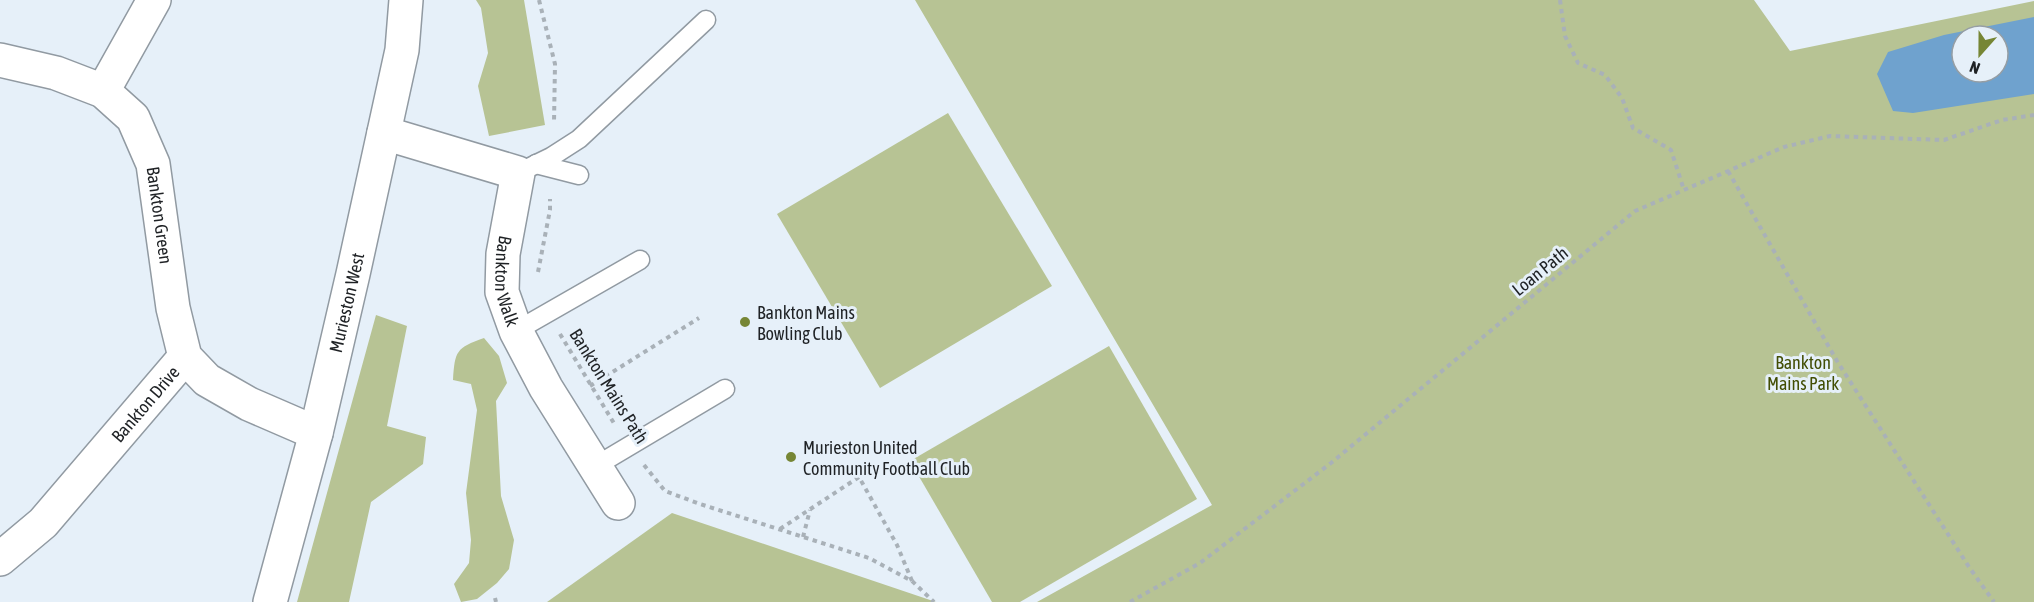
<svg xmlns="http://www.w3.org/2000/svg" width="2034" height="602" viewBox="0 0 2034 602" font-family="'Asap Condensed',sans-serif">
<rect width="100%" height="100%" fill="#e6f0f9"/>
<g fill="#b7c394" fill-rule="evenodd">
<polygon points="476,0 524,0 545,125 489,136 478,86 488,53 481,8"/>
<path d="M915,0H1754L1790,51L2034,1V602H1037L1212,505ZM1962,36H1998V72H1962Z"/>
<polygon points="948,113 1052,286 880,388 777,214"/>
<polygon points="376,315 407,326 387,426 426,437 423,464 371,502 349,602 297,602"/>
<path d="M484,338L499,356L507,383L496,401L501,496L514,540L509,569L497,583L477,599L461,602L454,584L469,563L471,540L466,493L477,410L471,384L453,380C455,351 456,348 484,338Z"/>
<polygon points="1109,346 1197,499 1020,602 992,602 910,461"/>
<polygon points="672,513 936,602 547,602"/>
</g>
<path fill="#6fa2ce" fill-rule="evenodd" d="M2034,17V94L1913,113L1893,111L1877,74L1888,52L1944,35ZM1962,36H1998V72H1962Z"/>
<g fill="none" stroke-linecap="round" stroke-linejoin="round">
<defs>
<g id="service">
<polyline points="536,164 579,175"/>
<polyline points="518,173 551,157 579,139 706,20"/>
<polyline points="516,331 640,260"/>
<polyline points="594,467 725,389"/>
</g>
<g id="minor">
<path id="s1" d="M0,60L56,73L103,91L133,118L153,164L173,308L185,357L207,380L249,404L316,433"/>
<polyline points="103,91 154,0"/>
<path id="s2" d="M384,133L518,173L503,254L502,292L516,331L546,388L618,503"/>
<path id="s3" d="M0,559L43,523L185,357"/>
</g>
<g id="tertiary">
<path id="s4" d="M270,602L316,433L353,274L402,50L406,0"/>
</g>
</defs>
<use href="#service" stroke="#919aa2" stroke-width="21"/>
<use href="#minor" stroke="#919aa2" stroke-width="36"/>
<use href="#tertiary" stroke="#919aa2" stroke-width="36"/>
<g stroke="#a9b1b8" stroke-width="4" stroke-dasharray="4.5 4.5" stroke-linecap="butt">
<polyline points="539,0 555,64 554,123"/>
<polyline points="1560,0 1565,36 1578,63 1605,75 1622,98 1633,128 1671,150 1684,190"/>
<polyline points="1728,171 1837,361 1969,567 1994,602"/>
<polyline points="538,272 550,210 550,199"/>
<polyline points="560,334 615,425"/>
<polyline points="590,386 699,318"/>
<polyline points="644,465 665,491 700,504 869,558 912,581 934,602"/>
<polyline points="780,529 859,477 897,545 912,581"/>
<polyline points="803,537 810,510"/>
<polyline points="495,598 496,602"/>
<polyline points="1130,602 1200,563 1331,463 1635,211 1784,147 1830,136 1944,140 2002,120 2034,115"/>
</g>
<use href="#service" stroke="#fff" stroke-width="18"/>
<use href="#minor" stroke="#fff" stroke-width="33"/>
<use href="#tertiary" stroke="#fff" stroke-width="33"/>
</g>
<g fill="#768635" stroke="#e6f0f9" stroke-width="2">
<circle cx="745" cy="322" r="6"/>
<circle cx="791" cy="457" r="6"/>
</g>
<g text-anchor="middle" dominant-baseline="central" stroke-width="6" stroke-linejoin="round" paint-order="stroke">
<g font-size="18" fill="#1f2225" stroke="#e6f0f9">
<text stroke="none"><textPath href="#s1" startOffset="250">Bankton Green</textPath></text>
<text transform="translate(1540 271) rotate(-39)">Loan Path</text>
<text stroke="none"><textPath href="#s2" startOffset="250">Bankton Walk</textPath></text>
<text stroke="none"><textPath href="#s4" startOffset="309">Murieston West</textPath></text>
<text transform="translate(609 386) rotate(58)">Bankton Mains Path</text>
<text stroke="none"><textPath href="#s3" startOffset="213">Bankton Drive</textPath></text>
</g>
<g font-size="18" fill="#1f2225" stroke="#e6f0f9" text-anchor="start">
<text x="757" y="312">Bankton Mains<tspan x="757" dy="21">Bowling Club</tspan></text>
<text x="803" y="447">Murieston United<tspan x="803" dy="21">Community Football Club</tspan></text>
</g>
<g font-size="18" fill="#424e04" stroke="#e6f0f9">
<text x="1803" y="362">Bankton<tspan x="1803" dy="21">Mains Park</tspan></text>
</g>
</g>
<g transform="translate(1980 54) rotate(201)"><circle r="28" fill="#e6f0f9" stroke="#969ea4" stroke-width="1.5"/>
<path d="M0-4.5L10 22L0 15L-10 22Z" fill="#768635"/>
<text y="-9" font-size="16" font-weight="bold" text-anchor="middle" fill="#1f2225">N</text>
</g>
</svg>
